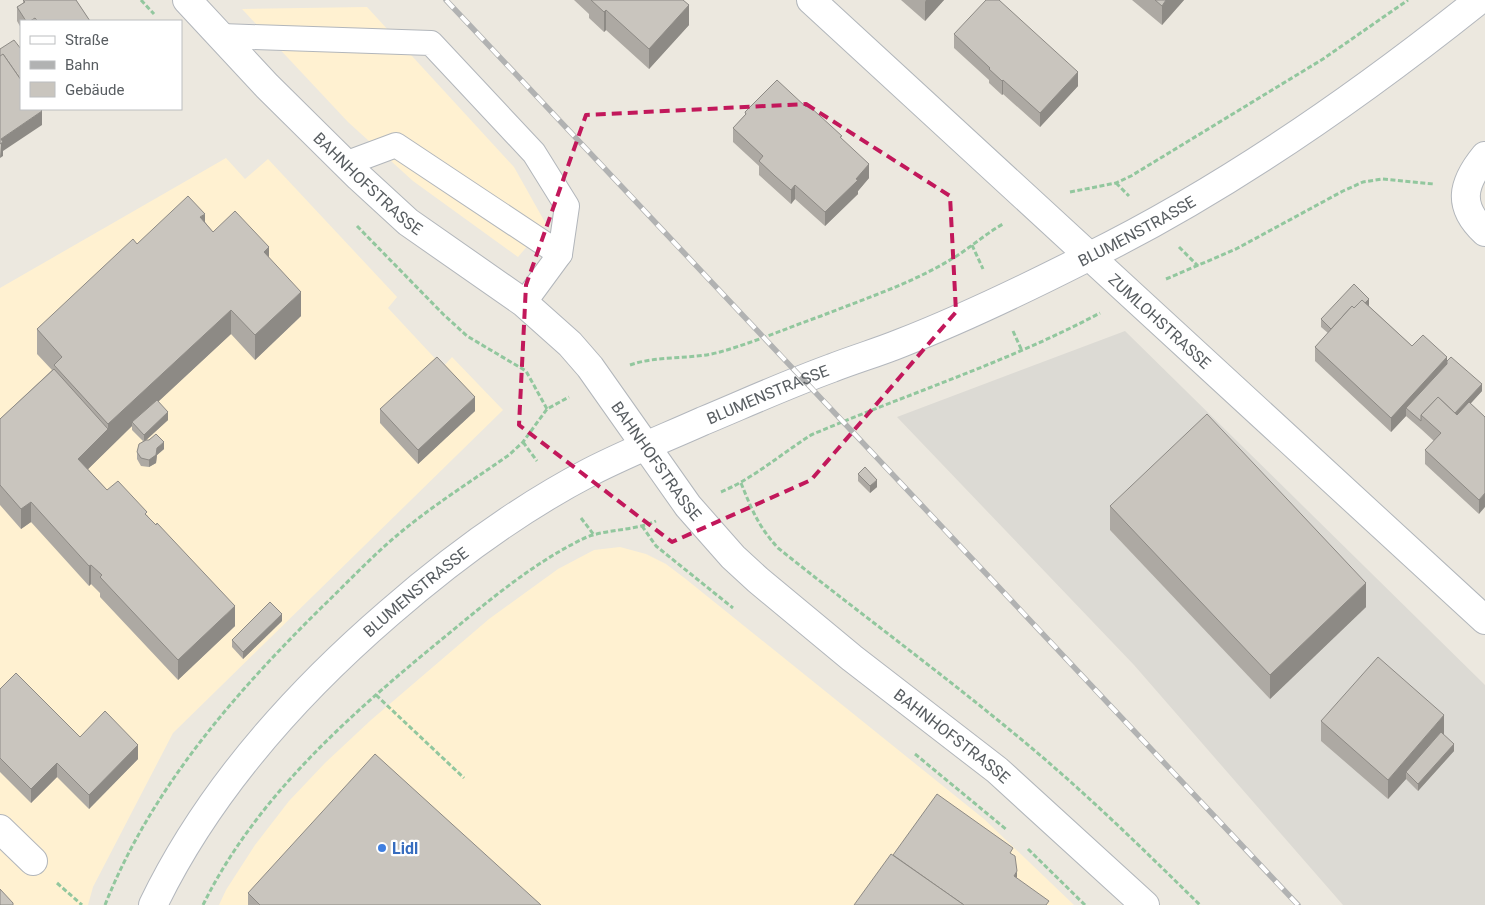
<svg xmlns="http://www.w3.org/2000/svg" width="1485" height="905" viewBox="0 0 1485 905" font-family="Roboto,sans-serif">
<rect width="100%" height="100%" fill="#ece8df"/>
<g fill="#fff1d1">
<polygon points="367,7 514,167 546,224 518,257 413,181 348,122 242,9"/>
<polygon points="226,158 245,179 268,159 397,297 388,308 443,367 452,357 503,410 173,733 93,887 88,905 0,905 0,288"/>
<polygon points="620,547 646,554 666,564 687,580 984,819 1074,905 219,905 226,890 255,845 289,801 325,763 371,720 489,619 558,569 594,550"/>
</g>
<polygon fill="#dcdad4" points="1125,331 1485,685 1485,905 1343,905 1134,665 897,417"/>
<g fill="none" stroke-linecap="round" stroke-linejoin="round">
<defs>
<g id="lane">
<polyline points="221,36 431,43 534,153 567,206 560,254 524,303"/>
<polyline points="345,164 396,145 560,254"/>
</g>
<g id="street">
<path id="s1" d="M187,0L267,86L359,177L408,222L524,303L570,344L590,367L688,506L733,557L758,580L852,658L997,770L1145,905"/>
<path id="s2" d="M811,0L1485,620"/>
<path d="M1485,156C1462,184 1457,206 1485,232"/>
<polyline points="0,829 33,861"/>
</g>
<g id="secondary">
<path id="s3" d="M153,905C208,791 294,695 389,613C451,559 517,510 590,472C627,453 665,438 703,421C746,403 788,384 832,368C855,359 879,352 901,343C965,318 1027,288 1088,257C1226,189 1359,96 1479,0"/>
</g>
</defs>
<use href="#lane" stroke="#b2b6bb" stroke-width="26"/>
<use href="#street" stroke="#b2b6bb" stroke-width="30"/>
<use href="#secondary" stroke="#b3b7bd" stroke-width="30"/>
<g stroke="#92c79e" stroke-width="3" stroke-dasharray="5 2.5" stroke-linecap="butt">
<polyline points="141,0 154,14"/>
<polyline points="1116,183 1129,196"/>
<polyline points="1070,192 1116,183 1131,176 1323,59 1408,0"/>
<polyline points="357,226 443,314 467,336 526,371 547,409"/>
<polyline points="972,245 983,269"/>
<polyline points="1179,247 1198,266"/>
<polyline points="1166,279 1236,249 1343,191 1363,182 1382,179 1434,184"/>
<polyline points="1013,331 1022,351"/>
<path d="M630,365C658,355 691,360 720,352C755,342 787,328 821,316C864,299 910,284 950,260C969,249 985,234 1003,224"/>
<polyline points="523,442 537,461"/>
<path d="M741,483C752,510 758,526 778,548C863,616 951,680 1034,750C1092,799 1146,852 1200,905"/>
<path d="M721,492C754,478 781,454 811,435C907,394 1008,362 1100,313"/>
<polyline points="581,518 594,535"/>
<polyline points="642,526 656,546 733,608"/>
<polyline points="376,695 464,778"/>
<polyline points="915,754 1007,830"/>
<polyline points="1028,849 1085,905"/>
<polyline points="57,883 82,905"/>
<path d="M105,905C151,789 234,694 322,607C348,582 373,555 401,532C435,504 473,480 509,455L523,442L547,409L569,397"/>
<path d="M203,905C257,795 354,711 447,635C486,603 525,570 569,546C577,542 585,537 593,535C614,529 636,530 656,521"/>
</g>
<use href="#lane" stroke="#fff" stroke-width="24"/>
<use href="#street" stroke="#fff" stroke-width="28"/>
<use href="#secondary" stroke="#fff" stroke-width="28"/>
<defs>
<polyline id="rail" points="446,0 1298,905"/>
</defs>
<use href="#rail" stroke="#b1b2b2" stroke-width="5.5"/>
<use href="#rail" stroke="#fff" stroke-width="4" stroke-dasharray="11" stroke-linecap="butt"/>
</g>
<g fill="#ada9a3">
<polygon points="23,0 76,0 90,21 21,21 21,28 17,21 17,7 23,4"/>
<polygon points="574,0 683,0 689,25 649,69 606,30 604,32 589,18 589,14"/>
<polygon points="901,0 944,0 925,21"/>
<polygon points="1132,0 1184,0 1162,25"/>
<polygon points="954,34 1078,86 1040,127 1003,94 1002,95 989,83 989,80 954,48"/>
<polygon points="745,112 842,139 869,178 858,191 858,194 825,226 795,199 791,204 759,175 759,166 733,142 733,128 745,115"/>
<polygon points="205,222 213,232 269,258 301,316 255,360 231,334 158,402 168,420 146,440 164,449 157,455 156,463 149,467 141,466 137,459 137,452 143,441 132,430 132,426 88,469 107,490 147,515 235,626 178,680 100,597 100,593 91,584 89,586 31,522 21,529 0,505 0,419 52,370 37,354 37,329 137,244"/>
<polygon points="1369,306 1412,346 1447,361 1482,391 1470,404 1485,417 1479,514 1425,464 1425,450 1434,441 1421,429 1406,416 1391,432 1315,361 1315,347 1328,333 1321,327 1321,319"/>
<polygon points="380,409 475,411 418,464 380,423"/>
<polygon points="858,474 877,487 870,493 858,481"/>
<polygon points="1110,506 1366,607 1270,699 1110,530"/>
<polygon points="282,621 243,659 232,647 232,640"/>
<polygon points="0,689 80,737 138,759 89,809 57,777 31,803 0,772"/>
<polygon points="1321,721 1444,735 1454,751 1418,791 1406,779 1388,799 1321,741"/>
<polygon points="248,893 541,905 248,905"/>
</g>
<g fill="#8d8a85">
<polygon points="926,0 944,0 925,21 925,2"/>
<polygon points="1166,0 1184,0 1162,25 1162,6"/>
<polygon points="689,5 689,25 649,69 649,49"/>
<polygon points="606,10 606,30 604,32 604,12"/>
<polygon points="1078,72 1078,86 1040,127 1040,113"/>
<polygon points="1003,80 1003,94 1002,95 1002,81"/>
<polygon points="42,111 42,125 3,151 3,156 0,158 1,139"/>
<polygon points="869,164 869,178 858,191 858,194 825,226 825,212"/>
<polygon points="795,185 795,199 791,204 791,190"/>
<polygon points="205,214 205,238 200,217"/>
<polygon points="269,247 269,272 264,252"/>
<polygon points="301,292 301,316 255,360 255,335"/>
<polygon points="1369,299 1369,306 1354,322 1354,314"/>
<polygon points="231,310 231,334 134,424 132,422 132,426 78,479 78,459 108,429 108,424"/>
<polygon points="1447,357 1447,371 1406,408 1406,416 1391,432 1391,418"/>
<polygon points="1482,384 1482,391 1452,424 1452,417"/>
<polygon points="475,397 475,411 418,464 418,450"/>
<polygon points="168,412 168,420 144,442 144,435"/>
<polygon points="164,442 164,449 157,455 156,463 149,467 149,460 157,448"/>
<polygon points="877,480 877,487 870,493 870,486"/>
<polygon points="1485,493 1485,507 1479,514 1479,500"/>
<polygon points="31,502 31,522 21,529 21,509"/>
<polygon points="91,565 91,584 89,586 89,566"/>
<polygon points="1366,583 1366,607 1270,699 1270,675"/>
<polygon points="235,606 235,626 178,680 178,660"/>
<polygon points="282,614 282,621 243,659 243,652"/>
<polygon points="1444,715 1444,735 1409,775 1406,772 1406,779 1388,799 1388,780"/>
<polygon points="1454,744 1454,751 1418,791 1418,784"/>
<polygon points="138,745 138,759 89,809 89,795"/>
<polygon points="57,763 57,777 31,803 31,789"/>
<polygon points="1017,871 1017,891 1014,876"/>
</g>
<g fill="#c9c5be" stroke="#8d8a85">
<polygon points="23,0 76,0 90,21 38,21 35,18 30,21 26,21 17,7 25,2"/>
<polygon points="591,0 683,0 689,5 649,49 606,10 604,12"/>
<polygon points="986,0 999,0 1078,72 1040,113 1003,80 1002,81 989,69 990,68 954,34"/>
<polygon points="1155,0 1166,0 1162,6"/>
<polygon points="14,40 21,49 21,80 3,54 0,57 0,49"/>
<polygon points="3,54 21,80 21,109 40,109 42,111 1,139 3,142 0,144 0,56"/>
<polygon points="777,80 806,107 808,105 842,136 840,137 869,164 856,179 858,180 825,212 795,185 791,190 775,176 759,161 763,156 733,128 746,114 745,112"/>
<polygon points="188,196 205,214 200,217 213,232 235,211 269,247 264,252 301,292 255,335 231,310 108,424 54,365 62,357 37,329 133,239 137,244"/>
<polygon points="1354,284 1369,299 1365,303 1362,300 1354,308 1352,306 1331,329 1321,319"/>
<polygon points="1362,300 1412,346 1423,335 1447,357 1391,418 1315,347 1352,306 1354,308"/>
<polygon points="437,357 475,397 418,450 380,409"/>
<polygon points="1451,357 1482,384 1455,413 1438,397 1421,415 1421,421 1406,408 1447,364 1447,361"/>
<polygon points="54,369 108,429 78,459 107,490 118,481 147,512 145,514 156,525 157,523 235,606 178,660 100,577 102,575 91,565 89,566 31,502 21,509 0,485 0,419"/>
<polygon points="1438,397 1457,415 1469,402 1485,417 1485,493 1479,500 1425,450 1441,433 1421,415"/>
<polygon points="157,400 168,412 144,435 132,422"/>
<polygon points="1207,414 1366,583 1270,675 1110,506"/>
<polygon points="156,434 164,442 157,448 156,455 149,460 141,458 137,452 139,444 146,440 149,440"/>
<polygon points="865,467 877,480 870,486 858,474"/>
<polygon points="270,602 282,614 243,652 232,640"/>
<polygon points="1378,657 1444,715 1388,780 1321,721"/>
<polygon points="16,673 80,737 105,711 138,745 89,795 57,763 31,789 0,758 0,689"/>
<polygon points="1441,732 1454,744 1418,784 1406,772"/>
<polygon points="375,754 541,905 260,905 248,893"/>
<polygon points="937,794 1013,848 1010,853 1015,856 1017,871 1014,876 1049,901 1046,905 964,905 893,855"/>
<polygon points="891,854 964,905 854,905"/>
<polygon points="0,889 13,903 13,905 0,905"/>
</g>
<path fill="none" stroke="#c2185b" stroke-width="4" stroke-dasharray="10 6" stroke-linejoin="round" d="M806,104L950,196L956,312L811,480L672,542L519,425L526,285L586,115Z"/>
<circle fill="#3f7fe0" stroke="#fff" stroke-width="2" cx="382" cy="848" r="5"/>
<g text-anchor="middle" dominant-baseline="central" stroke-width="4.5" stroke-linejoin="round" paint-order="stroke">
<g font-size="16" fill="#585d61" stroke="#fff">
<text stroke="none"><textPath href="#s1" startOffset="258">BAHNHOFSTRASSE</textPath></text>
<text stroke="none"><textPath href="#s3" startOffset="1222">BLUMENSTRASSE</textPath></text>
<text stroke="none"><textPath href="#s2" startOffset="474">ZUMLOHSTRASSE</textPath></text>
<text stroke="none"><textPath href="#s3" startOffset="818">BLUMENSTRASSE</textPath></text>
<text stroke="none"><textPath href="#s1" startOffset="662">BAHNHOFSTRASSE</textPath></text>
<text stroke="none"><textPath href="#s3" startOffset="412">BLUMENSTRASSE</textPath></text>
<text stroke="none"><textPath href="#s1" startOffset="1068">BAHNHOFSTRASSE</textPath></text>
</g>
<g font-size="16" font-weight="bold" fill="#366cbe" stroke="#fff" text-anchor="start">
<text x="392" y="848">Lidl</text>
</g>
</g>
<rect x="20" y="20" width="162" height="90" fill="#ffffff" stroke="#bcbec0"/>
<rect x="30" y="36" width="25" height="8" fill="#ffffff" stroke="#bcbec0"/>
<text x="65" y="45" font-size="15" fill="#585d61">Straße</text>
<rect x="30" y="61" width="25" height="8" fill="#b1b2b2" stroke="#bcbec0"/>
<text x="65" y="70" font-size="15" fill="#585d61">Bahn</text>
<rect x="30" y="82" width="25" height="15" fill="#c9c5be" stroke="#bcbec0"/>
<text x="65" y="95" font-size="15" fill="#585d61">Gebäude</text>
</svg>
